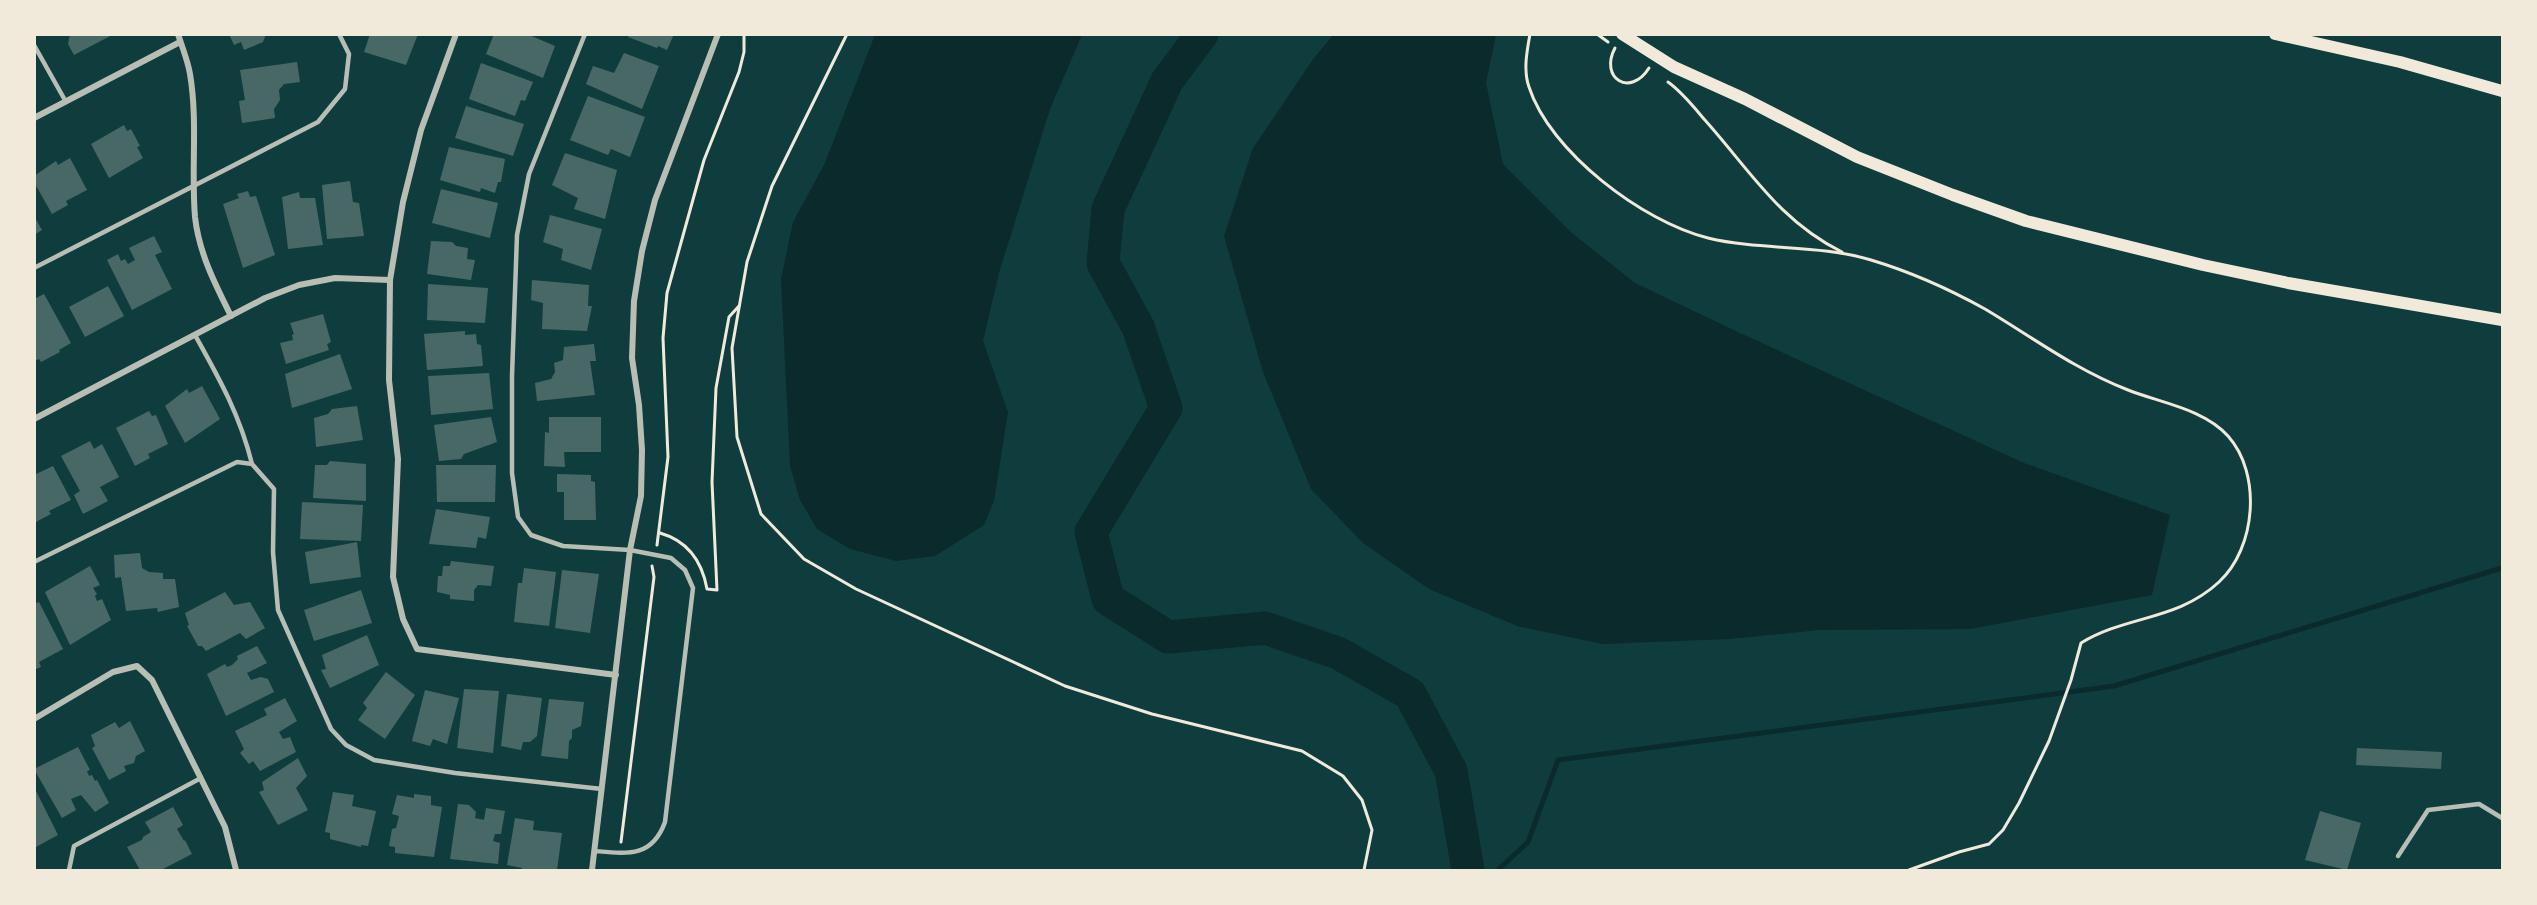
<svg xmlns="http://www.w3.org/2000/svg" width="2537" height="905" viewBox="0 0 2537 905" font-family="Ubuntu,sans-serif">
<rect width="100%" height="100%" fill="#0f3d3e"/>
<g fill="#0a2a2b">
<polygon points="1334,34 1496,35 1486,83 1503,164 1572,233 1635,283 1740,333 2024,463 2170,515 2152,595 1970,629 1820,630 1729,639 1603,644 1517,626 1429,589 1363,543 1311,489 1263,372 1224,236 1253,148 1314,58"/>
<polygon points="875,35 1082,35 1050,109 999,273 983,341 1008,412 994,501 984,525 935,556 896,561 850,549 817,529 800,500 790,466 781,279 793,222 824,165"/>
</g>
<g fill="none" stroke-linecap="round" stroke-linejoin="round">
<polyline stroke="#0a2a2b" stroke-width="5" points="1498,870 1528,842 1558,760 2114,686 2502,568"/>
<polyline stroke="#0a2a2b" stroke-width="33" points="1202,34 1167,81 1108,209 1103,263 1138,327 1166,408 1091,532 1108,599 1168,637 1265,628 1338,653 1410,694 1451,771 1468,870"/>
</g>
<g fill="#486865">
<polygon points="70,34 114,34 74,55 68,44"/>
<polygon points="229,34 266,34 263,42 244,50 241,42 234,45"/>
<polygon points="370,34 418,34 406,65 364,52"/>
<polygon points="494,34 527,34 555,46 543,78 486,54"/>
<polygon points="629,34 674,34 667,50 658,46 657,48 628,37"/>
<polygon points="624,53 659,66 642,109 586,84 593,66 614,73"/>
<polygon points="297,62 300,82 284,84 279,90 280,100 274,109 275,118 242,123 239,101 245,100 240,70"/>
<polygon points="481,63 533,82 525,101 521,100 515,116 469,99"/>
<polygon points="588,96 645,117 630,157 611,149 608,155 570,140"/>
<polygon points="466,106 524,124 513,156 455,138"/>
<polygon points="124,125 127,131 131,129 140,146 137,147 143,158 109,178 91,144"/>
<polygon points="449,147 505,159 501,182 498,182 495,193 481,188 480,192 440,180"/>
<polygon points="565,153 617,170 605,219 574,209 578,198 552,185"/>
<polygon points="70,158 87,190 66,201 68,205 52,214 34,182 34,176 56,161 58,165"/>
<polygon points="350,181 353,202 359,203 364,236 327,239 322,185"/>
<polygon points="441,189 498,203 490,238 432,223"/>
<polygon points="248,191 250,197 256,196 275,255 243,268 223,204 239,198 237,194"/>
<polygon points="299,192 300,198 315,198 323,245 288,249 282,197"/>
<polygon points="550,215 602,229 591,270 561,260 563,249 543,242"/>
<polygon points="34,216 42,230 34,235"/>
<polygon points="154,236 162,252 155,255 172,289 132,310 107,260 118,254 121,261 125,259 128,264 135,260 129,248"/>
<polygon points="431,241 452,242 456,246 468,248 467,259 475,260 471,280 427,274"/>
<polygon points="532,280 589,285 588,306 592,306 587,331 542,329 543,303 531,300"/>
<polygon points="428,284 488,288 485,323 427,320"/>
<polygon points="108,286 124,316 85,337 69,307"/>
<polygon points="44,294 71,343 59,350 60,352 41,362 39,359 34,361 34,299"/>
<polygon points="323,314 331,342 327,344 329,350 286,364 280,343 293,340 292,335 294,334 290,323"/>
<polygon points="465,331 465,335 476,334 477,344 481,345 483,366 427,370 424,334"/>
<polygon points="594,344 596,361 590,361 595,395 537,401 535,383 551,379 555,372 554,363 563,360 564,347"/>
<polygon points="340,354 352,389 292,408 285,374"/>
<polygon points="489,373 493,409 431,415 428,376"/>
<polygon points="202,386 220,419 185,443 165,406 187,389 189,393"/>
<polygon points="357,406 363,440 316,447 314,418 328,414 332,409"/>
<polygon points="149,411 152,416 156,415 168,444 148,454 150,458 135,466 116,428"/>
<polygon points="491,417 497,442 464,454 461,459 439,461 434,425"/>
<polygon points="549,417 601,417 601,452 564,452 565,467 544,466 545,432 549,433"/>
<polygon points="90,441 94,449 102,444 119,477 100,487 108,501 83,514 74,495 80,491 61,456"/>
<polygon points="330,461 366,464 366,501 313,498 315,465 327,465"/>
<polygon points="436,465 496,465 495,502 437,502"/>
<polygon points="53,466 71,500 49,511 51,514 34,523 34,475"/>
<polygon points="557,474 591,475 591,481 595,482 596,520 564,520 564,492 557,492"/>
<polygon points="302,502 363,505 361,541 300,539"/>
<polygon points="436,509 490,517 486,539 478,537 476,548 429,544"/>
<polygon points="357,542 361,577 310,584 305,552"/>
<polygon points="140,553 142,568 149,572 163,573 163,579 175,579 179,607 158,612 157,608 126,611 121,577 115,578 114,555"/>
<polygon points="451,561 494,566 491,586 478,585 474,590 474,601 450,599 450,595 437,592 438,576 442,576 443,566 450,566"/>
<polygon points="90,566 100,585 93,588 97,594 95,596 97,601 102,599 111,620 70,645 45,592"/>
<polygon points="524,568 556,572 549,626 514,622 518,583 522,583"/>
<polygon points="562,570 599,574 590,633 555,628"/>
<polygon points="361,590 372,623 314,641 304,610"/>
<polygon points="225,592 234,605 250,602 265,628 246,639 240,633 206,651 202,646 198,646 187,626 189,625 185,613"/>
<polygon points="39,602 63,649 39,662 41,667 34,670 34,604"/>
<polygon points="367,635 379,665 330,688 321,670 326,669 322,655"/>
<polygon points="257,646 267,663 247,673 251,680 261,677 268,679 274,692 226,716 207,674 225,664 227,667 232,665 238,659 237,656"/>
<polygon points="386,672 415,695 385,739 358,720 367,708 363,703"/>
<polygon points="464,689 499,691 493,753 457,748"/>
<polygon points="425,690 459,698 447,744 433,739 430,746 412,741"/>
<polygon points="507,694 542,698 537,736 530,742 523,742 521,750 501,746"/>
<polygon points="285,698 297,721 279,732 283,739 290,737 296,752 260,771 253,761 249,764 240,753 244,749 235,731 267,715 264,709"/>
<polygon points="549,699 584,702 581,726 572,730 572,738 569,741 568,759 541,756"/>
<polygon points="130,721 145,751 136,756 134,763 124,766 126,771 109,780 92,748 95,746 91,735 115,722 119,728"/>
<polygon points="78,747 90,770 87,771 89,776 92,775 95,781 97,780 109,803 95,812 81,795 71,799 76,810 62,818 34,769"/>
<polygon points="2357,748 2442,752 2441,769 2356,765"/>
<polygon points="298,758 307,776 296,788 308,810 278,825 259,792 264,790 262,782"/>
<polygon points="34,787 58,835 34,848"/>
<polygon points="333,792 354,795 352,806 376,811 368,846 361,845 361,847 330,839 330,833 325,832"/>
<polygon points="414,794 431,796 431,805 442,807 434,857 395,853 395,847 389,846 392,829 396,828 399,816 392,814 397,795 414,798"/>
<polygon points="458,804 469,805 476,812 475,818 484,820 486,808 505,811 501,834 495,834 493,841 500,843 498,864 450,859"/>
<polygon points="173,807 183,825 177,829 184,841 185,840 192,854 161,870 140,870 127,847 142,840 143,837 151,832 145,822"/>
<polygon points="2320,811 2361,823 2347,870 2305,860"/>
<polygon points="515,818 534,821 533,830 562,833 557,870 521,870 522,868 507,865"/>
</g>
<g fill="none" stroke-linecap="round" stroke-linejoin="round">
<g stroke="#f1e9da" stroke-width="3">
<polyline points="847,34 772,186 747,262 732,348 737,437 761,514 804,559 856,589 1065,686 1152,714 1302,751 1343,776 1362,800 1372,830 1364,870"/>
<path d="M1530,34C1527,51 1523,70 1529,87C1550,152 1643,222 1708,238C1762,251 1818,244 1871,260C1911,272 1949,289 1985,309C2032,337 2076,370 2128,390C2161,403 2204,409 2228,436C2262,474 2256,548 2219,582C2177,621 2127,615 2081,643L2071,680L2049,741L2019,803L2003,830L1989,844L1959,852L1909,870"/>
<polyline points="1597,34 1608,42"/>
<path d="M1615,48C1599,78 1630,98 1649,68"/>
<path d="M1668,82C1682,92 1693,106 1704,119C1749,169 1779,221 1842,252"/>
<path d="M660,533C688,541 702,561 707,589L717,590L712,482L716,388L729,317L739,306"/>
<polyline points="657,545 668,457 663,338 667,293 704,160 739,72 744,52 744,34"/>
<polyline points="621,842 654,577 652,566"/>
</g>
<g stroke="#b8beb3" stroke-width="4.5">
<path d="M585,34L529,174L517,235L512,376V473L518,517L531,535L563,546L630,550L671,558L685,570L693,588L665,822C652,858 627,854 595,851"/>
<polyline points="34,45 66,102"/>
<polyline points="34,268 318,122 345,89 349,54 339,34"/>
<path d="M195,335C219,378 240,415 252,464"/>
<polyline points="34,562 237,462 252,464 274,489 273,552 278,610 331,729 346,745 374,760 455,773 602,789"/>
<polyline points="2398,856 2428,810 2479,804 2502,818"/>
<polyline points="69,870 74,846 201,778"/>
</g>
<g stroke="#b8beb3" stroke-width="6">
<path d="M178,34C182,47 188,61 190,74C198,121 191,170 195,217C199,253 215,284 231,316"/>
<polyline points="456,34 421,130 403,202 390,280 389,380 398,459 393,577 403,619 417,649 616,675"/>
<polyline points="34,118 180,42"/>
<polyline points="34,419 265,298 299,285 335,278 390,280"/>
<polyline points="34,719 113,672 137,666 152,680 225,827 236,870"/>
<polyline points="592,870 630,550 641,496 642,450 639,405 632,358 634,301 642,251 655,200 718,34"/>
</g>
<g stroke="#f1e9da" stroke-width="12">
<polyline points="1622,34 1674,67 1745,99 1857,157 1953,195 2026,221 2203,265 2288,283 2502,320"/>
<polyline points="2275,34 2400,62 2502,91"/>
</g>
</g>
<rect width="2537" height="905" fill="none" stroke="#f1e9da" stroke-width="72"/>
</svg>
